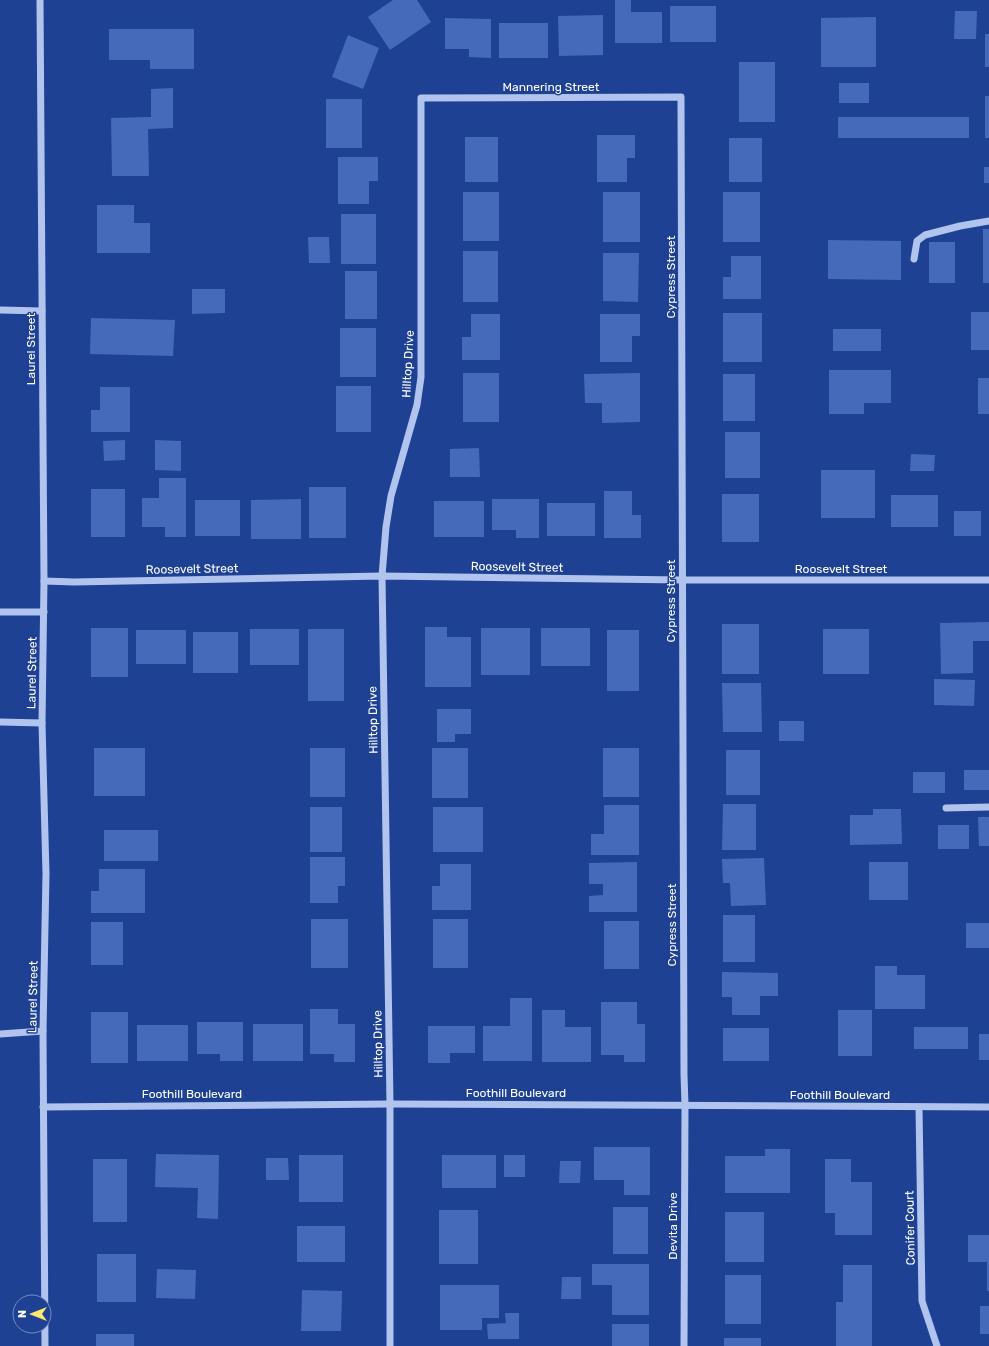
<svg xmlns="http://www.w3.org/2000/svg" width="989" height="1346" viewBox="0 0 989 1346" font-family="Rubik,sans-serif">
<rect width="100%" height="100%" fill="#1e4194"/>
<g fill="#466aba">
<polygon points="393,0 417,0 431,22 390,50 368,17"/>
<polygon points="615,0 631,0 631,12 662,12 662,43 615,43"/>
<rect x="670" y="6" width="46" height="36"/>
<polygon points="955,11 977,11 976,39 954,39"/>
<polygon points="603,15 603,55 559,56 558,16"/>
<polygon points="876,17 876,67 821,67 821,18"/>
<polygon points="445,18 491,19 491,58 469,57 469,49 445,49"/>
<rect x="499" y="23" width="49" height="35"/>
<polygon points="109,29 194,29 194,69 150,69 150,60 109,60"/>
<rect x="985" y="34" width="4" height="33"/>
<polygon points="348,35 379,48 363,89 332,77"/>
<rect x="739" y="62" width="36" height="60"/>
<rect x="839" y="83" width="30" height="20"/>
<polygon points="173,88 173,128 148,129 149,176 112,176 111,118 151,117 151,89"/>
<rect x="985" y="96" width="4" height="42"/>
<rect x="326" y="99" width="36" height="49"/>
<rect x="838" y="117" width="131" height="21"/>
<polygon points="597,135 635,135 635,158 627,158 627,182 597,182"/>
<rect x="465" y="137" width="33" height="45"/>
<rect x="729" y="138" width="33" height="44"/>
<polygon points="338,157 378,157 378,181 369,181 369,204 338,204"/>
<rect x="984" y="167" width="5" height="16"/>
<rect x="463" y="192" width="36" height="49"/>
<rect x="603" y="192" width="37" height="50"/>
<rect x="723" y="192" width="37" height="50"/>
<polygon points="97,205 134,205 134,223 150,223 150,253 97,253"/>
<rect x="341" y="214" width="35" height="50"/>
<rect x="983" y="229" width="6" height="54"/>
<polygon points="308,237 329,237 330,263 309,263"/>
<polygon points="828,240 901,241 901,280 828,279"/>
<rect x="929" y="242" width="26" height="41"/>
<rect x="463" y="251" width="35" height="51"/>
<polygon points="603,253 639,253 638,302 603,301"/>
<polygon points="731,256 761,256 761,299 723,299 723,277 731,277"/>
<rect x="345" y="271" width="32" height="48"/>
<polygon points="192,289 225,289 225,313 192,314"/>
<rect x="971" y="312" width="18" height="38"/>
<rect x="723" y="313" width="39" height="49"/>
<polygon points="471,314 500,314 500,360 462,360 462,337 471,337"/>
<polygon points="600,314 640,314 640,336 632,336 632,362 600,362"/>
<polygon points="91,318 175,320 173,356 90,354"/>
<rect x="340" y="328" width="36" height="49"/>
<rect x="833" y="329" width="48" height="22"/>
<polygon points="829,370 891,370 891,403 864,403 864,414 829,414"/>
<rect x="463" y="373" width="36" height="49"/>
<polygon points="640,373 640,422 602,423 602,403 585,403 584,374"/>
<rect x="723" y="374" width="32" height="47"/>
<rect x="978" y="378" width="11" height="36"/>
<rect x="336" y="386" width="35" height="46"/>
<polygon points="100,387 130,387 130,432 91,432 91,410 100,410"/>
<rect x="725" y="432" width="35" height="46"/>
<polygon points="125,440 125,460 104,461 103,441"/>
<polygon points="155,440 181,441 181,471 155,470"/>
<polygon points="479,448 480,477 450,477 450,449"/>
<polygon points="911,454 935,455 934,471 910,471"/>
<rect x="821" y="470" width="54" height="48"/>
<polygon points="159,478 186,478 186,537 165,537 165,527 142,527 142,498 159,498"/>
<rect x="309" y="487" width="37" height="51"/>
<rect x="91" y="489" width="34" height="48"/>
<polygon points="604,491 632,491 632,515 641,515 641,538 604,538"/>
<rect x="722" y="494" width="37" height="48"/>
<rect x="891" y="495" width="47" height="32"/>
<polygon points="301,499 301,539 251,539 251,500"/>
<polygon points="492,499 539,499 539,538 516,538 516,530 492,530"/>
<rect x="195" y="500" width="45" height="36"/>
<rect x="434" y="501" width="50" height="36"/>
<rect x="547" y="503" width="48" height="33"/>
<rect x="954" y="511" width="27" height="25"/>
<polygon points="989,622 989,641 973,641 973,673 941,674 940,623"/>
<rect x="722" y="624" width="37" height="50"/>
<polygon points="425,627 447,627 447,637 471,637 471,687 425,687"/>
<rect x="91" y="628" width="37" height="49"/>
<rect x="481" y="628" width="49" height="47"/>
<rect x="541" y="628" width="49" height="38"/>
<rect x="250" y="629" width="49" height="36"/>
<rect x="308" y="629" width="36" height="72"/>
<rect x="823" y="629" width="46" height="45"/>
<rect x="136" y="630" width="50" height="34"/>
<rect x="607" y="630" width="32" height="61"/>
<rect x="193" y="632" width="45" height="41"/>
<polygon points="934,679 975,680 974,706 934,705"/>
<polygon points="722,683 761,683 762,732 723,732"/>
<polygon points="437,709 471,709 471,734 455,734 455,742 437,742"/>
<rect x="779" y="721" width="25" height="20"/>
<rect x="94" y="748" width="51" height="48"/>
<rect x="310" y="748" width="35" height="49"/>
<rect x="432" y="748" width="36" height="50"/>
<rect x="603" y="748" width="36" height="49"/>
<rect x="726" y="750" width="34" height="45"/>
<rect x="964" y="770" width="25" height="20"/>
<rect x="913" y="772" width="32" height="21"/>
<polygon points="723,804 756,804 756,850 722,850"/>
<polygon points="604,805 639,805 639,855 591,855 591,834 604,834"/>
<rect x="310" y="807" width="32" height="45"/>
<rect x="433" y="807" width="50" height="45"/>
<polygon points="873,809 901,809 902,844 850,845 850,815 873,815"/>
<polygon points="978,817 989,817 989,846 979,846"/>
<rect x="938" y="825" width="31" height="24"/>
<rect x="104" y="830" width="54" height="31"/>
<polygon points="310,857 345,857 345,886 338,886 338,903 310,903"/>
<polygon points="764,858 766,905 731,906 730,883 723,883 722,859"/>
<polygon points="637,862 637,912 589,912 589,896 603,895 603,884 589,884 589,863"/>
<rect x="869" y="862" width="39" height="38"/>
<polygon points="440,864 471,864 471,910 432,910 432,886 440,886"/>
<polygon points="99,869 145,869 145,913 91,913 91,891 99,891"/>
<rect x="723" y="915" width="32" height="47"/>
<rect x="311" y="919" width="37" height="49"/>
<rect x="433" y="919" width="35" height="49"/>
<rect x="604" y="921" width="35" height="48"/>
<rect x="91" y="922" width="32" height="43"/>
<rect x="966" y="923" width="23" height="25"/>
<polygon points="875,966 897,966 897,975 925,975 925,1009 875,1009"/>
<polygon points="722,972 778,973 778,996 760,996 760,1015 732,1015 732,997 722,997"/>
<polygon points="510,998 532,998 532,1061 483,1061 483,1026 510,1026"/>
<polygon points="601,1002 637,1002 637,1024 645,1024 645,1062 624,1062 624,1055 601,1055"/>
<polygon points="310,1009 338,1009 338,1024 355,1024 355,1062 334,1062 334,1054 310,1054"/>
<polygon points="542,1010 565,1010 565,1027 591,1027 591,1062 542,1062"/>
<rect x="838" y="1010" width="34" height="46"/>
<rect x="91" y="1012" width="37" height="51"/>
<polygon points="197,1022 243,1022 243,1061 220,1061 220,1054 197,1054"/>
<rect x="253" y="1024" width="50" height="37"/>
<rect x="137" y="1025" width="51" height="36"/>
<polygon points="428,1026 475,1026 475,1053 450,1053 450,1063 428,1063"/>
<rect x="914" y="1027" width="54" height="22"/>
<rect x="723" y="1028" width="46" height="33"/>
<rect x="979" y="1034" width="10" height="26"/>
<polygon points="594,1147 650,1147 650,1195 624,1195 624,1180 594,1180"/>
<polygon points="765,1149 790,1149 790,1193 725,1193 725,1156 765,1156"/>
<polygon points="156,1154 219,1155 218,1219 197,1218 198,1188 155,1187"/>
<rect x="299" y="1155" width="44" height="47"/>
<rect x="442" y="1155" width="54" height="33"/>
<rect x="504" y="1155" width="21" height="22"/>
<polygon points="266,1158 288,1158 289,1180 266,1180"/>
<rect x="93" y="1159" width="34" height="63"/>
<polygon points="825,1159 851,1159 851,1182 872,1182 872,1235 835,1235 835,1213 825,1213"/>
<polygon points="560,1161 581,1161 580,1183 559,1183"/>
<rect x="613" y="1207" width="35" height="47"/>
<rect x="439" y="1210" width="39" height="54"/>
<rect x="725" y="1212" width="39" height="50"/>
<rect x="297" y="1226" width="48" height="36"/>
<polygon points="968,1235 989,1235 989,1291 987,1291 987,1262 968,1262"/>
<rect x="97" y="1254" width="39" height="48"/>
<polygon points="592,1264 649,1264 649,1315 612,1315 612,1285 592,1285"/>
<polygon points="843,1265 872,1265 872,1346 836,1346 836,1302 843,1302"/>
<polygon points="157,1269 196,1270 195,1299 156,1298"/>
<rect x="725" y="1275" width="36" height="49"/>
<polygon points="562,1277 581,1277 581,1299 561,1299"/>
<polygon points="440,1285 499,1285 499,1318 482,1318 482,1330 440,1330"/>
<polygon points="302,1290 342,1291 341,1331 301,1331"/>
<rect x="980" y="1306" width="9" height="28"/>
<polygon points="505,1313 519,1313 519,1339 488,1339 487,1324 506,1323"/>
<rect x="612" y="1324" width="37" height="22"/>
<rect x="96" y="1334" width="38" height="12"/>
<rect x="724" y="1338" width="37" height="8"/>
</g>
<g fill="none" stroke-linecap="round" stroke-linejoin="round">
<g stroke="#b0c4ee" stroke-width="7">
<polyline points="40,0 44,581 42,723 46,874 43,1031 45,1346"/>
<polyline points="914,259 917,241 925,235 960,226 989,221"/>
<polyline points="0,310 42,311"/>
<polyline points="44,581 74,582 382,576 682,580 989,580"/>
<polyline points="0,612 44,612"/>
<polyline points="0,722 42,723"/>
<polyline points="946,808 989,807"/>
<polyline points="0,1034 43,1031"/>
<polyline points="43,1107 390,1104 989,1107"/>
<polyline points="919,1107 922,1301 937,1346"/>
<polyline points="390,1346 390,1104 382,576 386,527 391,496 417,405 421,377 421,98 681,97 684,1075 685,1105 684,1346"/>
</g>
</g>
<g text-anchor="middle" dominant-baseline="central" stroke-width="3" stroke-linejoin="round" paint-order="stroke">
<g font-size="12" fill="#fff" stroke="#1e4194">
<text x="551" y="87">Mannering Street</text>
<text transform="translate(671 277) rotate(-90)">Cypress Street</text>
<text transform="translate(31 349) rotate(-90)">Laurel Street</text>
<text transform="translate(408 364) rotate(-87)">Hilltop Drive</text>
<text transform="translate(517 567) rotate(1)">Roosevelt Street</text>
<text transform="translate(192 569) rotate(-1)">Roosevelt Street</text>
<text x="841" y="569">Roosevelt Street</text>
<text transform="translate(671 601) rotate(-90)">Cypress Street</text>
<text transform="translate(32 673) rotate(-89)">Laurel Street</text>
<text transform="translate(373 720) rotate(-91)">Hilltop Drive</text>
<text transform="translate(672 925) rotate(-90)">Cypress Street</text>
<text transform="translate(33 997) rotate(-89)">Laurel Street</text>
<text transform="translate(378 1044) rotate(-91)">Hilltop Drive</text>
<text x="516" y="1093">Foothill Boulevard</text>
<text x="192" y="1094">Foothill Boulevard</text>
<text x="840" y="1095">Foothill Boulevard</text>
<text transform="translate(673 1226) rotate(-90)">Devita Drive</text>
<text transform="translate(910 1228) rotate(-91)">Conifer Court</text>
</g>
</g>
<g transform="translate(32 1314) rotate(270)"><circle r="19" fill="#1e4194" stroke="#788dbf"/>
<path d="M0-3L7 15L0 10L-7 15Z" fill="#fde86f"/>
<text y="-6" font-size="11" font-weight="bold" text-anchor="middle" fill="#ffffff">N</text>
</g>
</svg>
